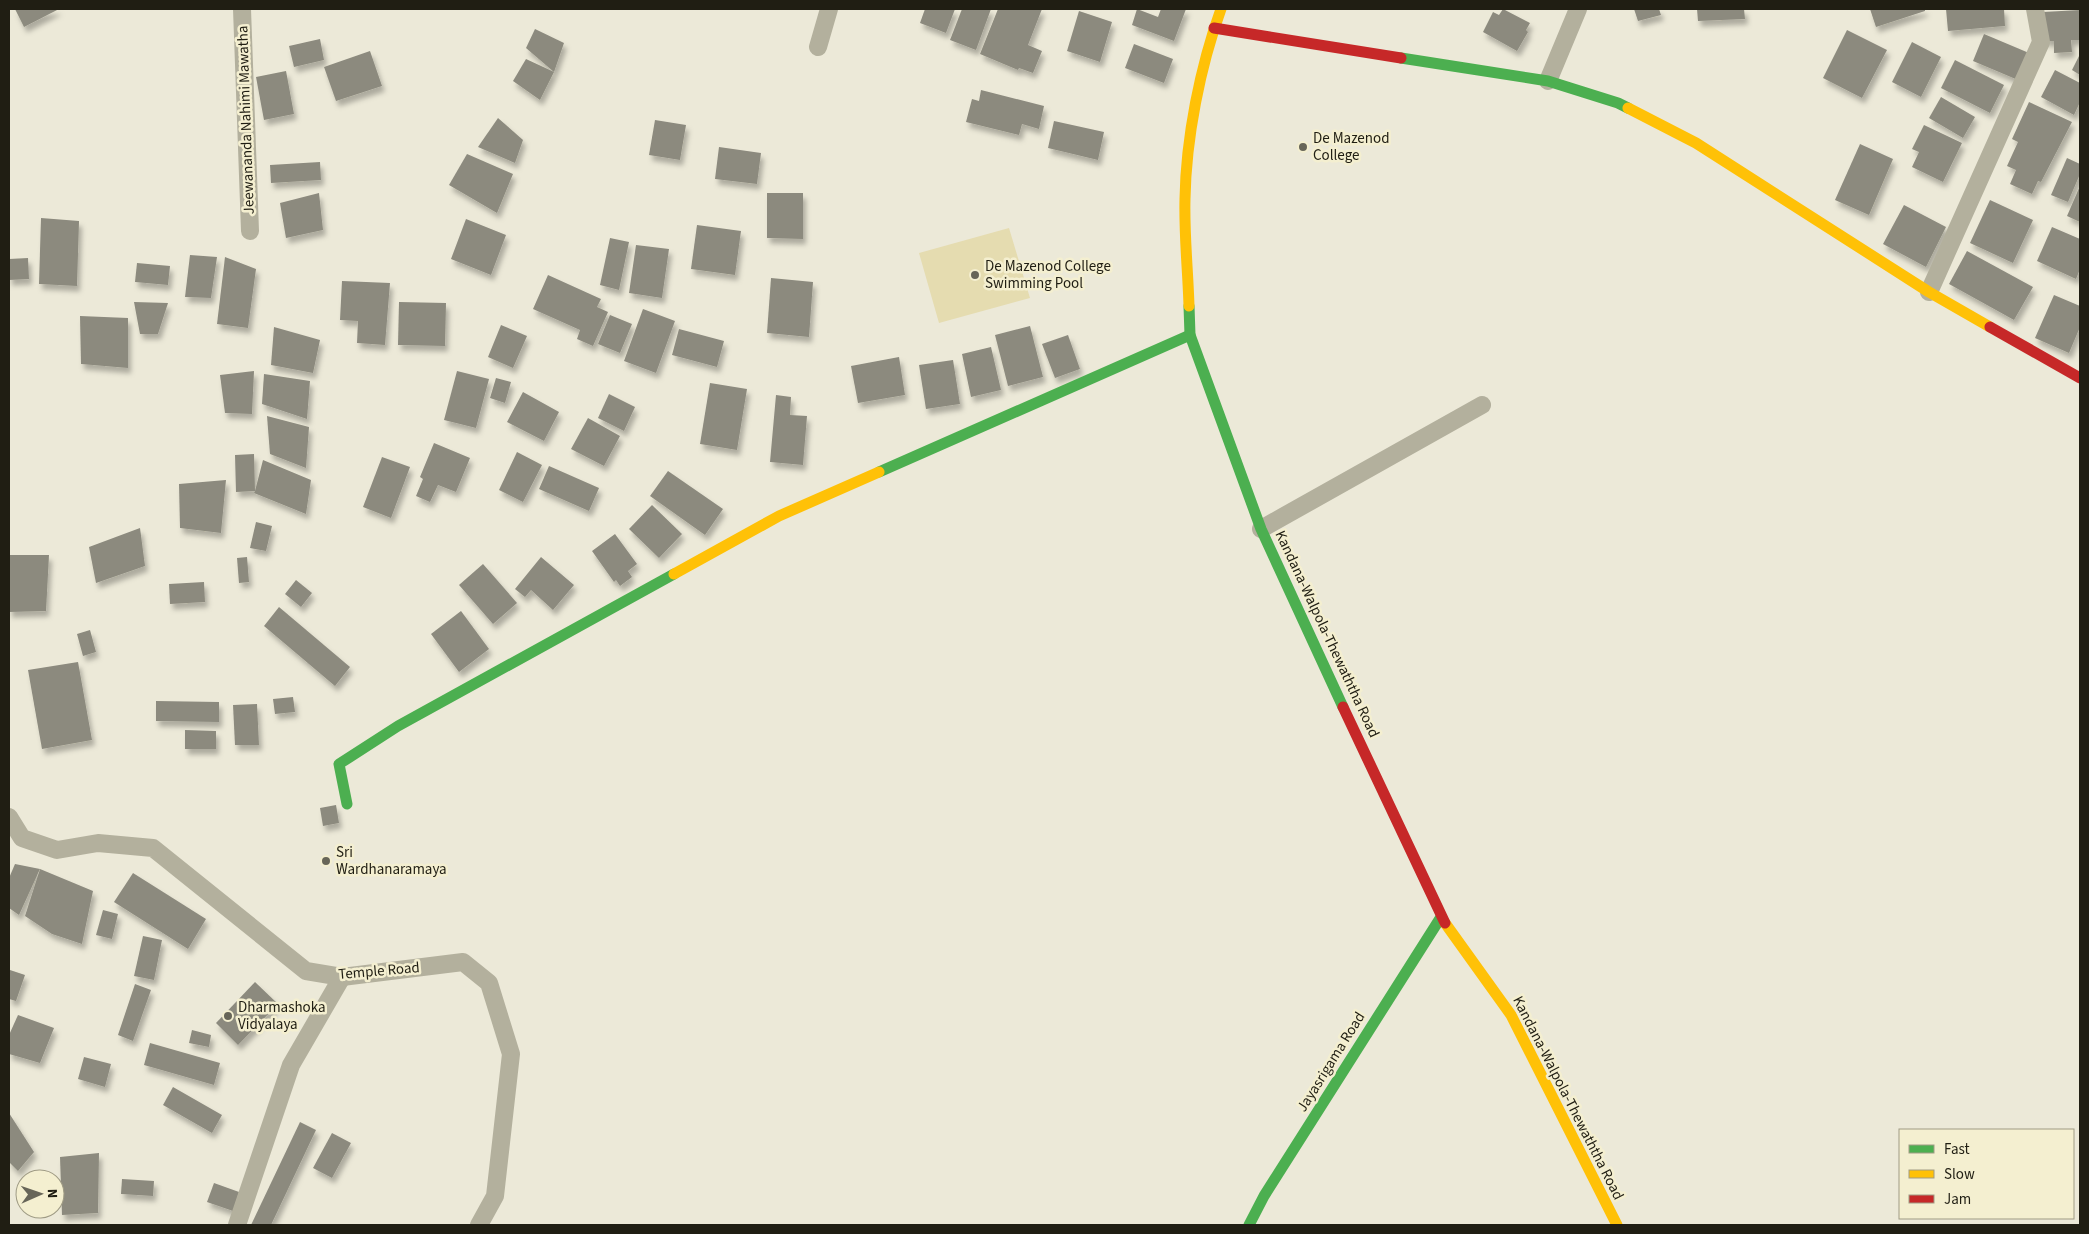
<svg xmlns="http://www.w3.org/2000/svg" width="2089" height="1234" viewBox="0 0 2089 1234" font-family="'Source Sans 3',sans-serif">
<defs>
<filter id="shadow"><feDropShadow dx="3" dy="5.5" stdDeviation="2.5" flood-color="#0004"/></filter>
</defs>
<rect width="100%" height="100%" fill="#ece9d8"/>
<polygon fill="#e5dcb0" points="1009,228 1030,298 939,323 919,253"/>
<g fill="#8c8a7e" filter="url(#shadow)">
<polygon points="15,9 59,9 24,27"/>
<polygon points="925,9 955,9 946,33 920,23"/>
<polygon points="962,9 991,9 976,50 950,40"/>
<polygon points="998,9 1042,9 1028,45 1042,51 1033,73 1019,68 1018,70 980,54"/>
<polygon points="1137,9 1158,17 1161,9 1186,9 1174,41 1132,25"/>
<polygon points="1503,9 1530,23 1526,30 1528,32 1517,51 1483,32 1493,12 1499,15"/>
<polygon points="1634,9 1659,9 1661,15 1638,21"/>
<polygon points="1697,9 1744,9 1745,19 1698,21"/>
<polygon points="1870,9 1925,9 1925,11 1876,27"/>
<polygon points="1946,9 2004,9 2005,26 1948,31"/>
<polygon points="2080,10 2080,40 2071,40 2072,52 2054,53 2054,41 2044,41 2043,12"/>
<polygon points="1079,11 1112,22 1100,62 1067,51"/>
<polygon points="535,29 564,43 554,72 526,48"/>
<polygon points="1847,30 1887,50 1862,98 1823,78"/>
<polygon points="1984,34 2029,53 2018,80 1973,61"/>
<polygon points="320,39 324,60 294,67 289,46"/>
<polygon points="1912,42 1941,57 1921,97 1892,82"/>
<polygon points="1134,44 1173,59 1164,83 1125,68"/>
<polygon points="370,51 382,86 336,101 324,67"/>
<polygon points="2080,54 2080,75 2072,70"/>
<polygon points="526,59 554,72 540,100 513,81"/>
<polygon points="1955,60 2004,85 1990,113 1941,88"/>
<polygon points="2055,70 2080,83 2080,102 2074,115 2041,97"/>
<polygon points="286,71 294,114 264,120 256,77"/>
<polygon points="981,90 1044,106 1039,129 1022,124 1019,135 966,122 972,99 979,101"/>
<polygon points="1941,97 1975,117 1963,138 1929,118"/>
<polygon points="2029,102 2072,122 2041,182 2038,181 2032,194 2010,184 2016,170 2007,166 2018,142 2012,139"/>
<polygon points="498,118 523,140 515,163 478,147"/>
<polygon points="655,120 686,125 680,160 649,155"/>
<polygon points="1054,121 1104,132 1098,160 1048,148"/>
<polygon points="1924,125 1962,143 1943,182 1912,167 1919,152 1912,149"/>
<polygon points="1860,144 1893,159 1869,215 1835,200"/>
<polygon points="719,147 761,153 757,184 715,179"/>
<polygon points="467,154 513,174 497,213 449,185"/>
<polygon points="2067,158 2080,164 2080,174 2068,202 2051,195"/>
<polygon points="320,162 321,180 271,183 270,165"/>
<polygon points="2080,186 2080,222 2067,216"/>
<polygon points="319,193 323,230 286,238 280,203"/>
<polygon points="767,193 803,193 803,239 767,238"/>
<polygon points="1990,200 2033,220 2013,263 1970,243"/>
<polygon points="1904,205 1946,227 1926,267 1883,244"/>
<polygon points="41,218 79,221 77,286 39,284"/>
<polygon points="466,219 506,235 491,275 451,259"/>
<polygon points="697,225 741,231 735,275 691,269"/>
<polygon points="2052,227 2080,239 2080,269 2076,279 2037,261"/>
<polygon points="610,238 629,242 619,290 600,285"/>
<polygon points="636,245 669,249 662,298 629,293"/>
<polygon points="1967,251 2033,287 2014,320 1949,284"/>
<polygon points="190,255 217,257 211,298 185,297"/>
<polygon points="225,257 256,269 248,328 217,324"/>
<polygon points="28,258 29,279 9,280 9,259"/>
<polygon points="137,263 170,266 168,285 135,282"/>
<polygon points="548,275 601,299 597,307 608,312 593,346 577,339 580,330 533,309"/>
<polygon points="771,278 813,282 809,337 767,333"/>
<polygon points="342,281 390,283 385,345 357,343 358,321 340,320"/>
<polygon points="2054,295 2080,306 2080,327 2069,353 2035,338"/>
<polygon points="134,302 168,303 158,334 140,334"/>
<polygon points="399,302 446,303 445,346 398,345"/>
<polygon points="643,309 675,321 656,373 624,361"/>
<polygon points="610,315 632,324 620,353 598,344"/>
<polygon points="80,316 128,318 128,368 81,364"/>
<polygon points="501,325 527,336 513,368 488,357"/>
<polygon points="1030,326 1043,377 1008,386 995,335"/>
<polygon points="274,327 320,340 313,373 271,365"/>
<polygon points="679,329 724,341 717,367 672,355"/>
<polygon points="1068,335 1080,369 1055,378 1042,344"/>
<polygon points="991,347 1001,390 971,397 962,354"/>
<polygon points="899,357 905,395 858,403 851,366"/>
<polygon points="953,360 960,404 926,409 919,365"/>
<polygon points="254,371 252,414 225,413 220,375"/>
<polygon points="457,371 489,379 476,428 444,420"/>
<polygon points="264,374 310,381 307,419 262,404"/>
<polygon points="496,378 511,382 505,403 490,398"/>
<polygon points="710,383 747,389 737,450 700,444"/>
<polygon points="523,392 559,412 544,441 507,422"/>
<polygon points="609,394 635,407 624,431 598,418"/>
<polygon points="776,395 791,397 790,415 807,416 803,465 770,462"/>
<polygon points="267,416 309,427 306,468 270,454"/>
<polygon points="588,418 620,436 604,466 571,449"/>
<polygon points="434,443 470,458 456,492 438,485 430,502 416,496 423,479 420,477"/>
<polygon points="517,452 542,465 523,502 499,490"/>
<polygon points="254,454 255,491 263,460 311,480 306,514 254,493 255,491 236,492 235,455"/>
<polygon points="382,457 410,467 391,518 363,507"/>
<polygon points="549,466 599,488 589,511 539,489"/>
<polygon points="668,471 723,509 705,535 650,496"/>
<polygon points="226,480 221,533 180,528 179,484"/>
<polygon points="652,505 682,534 659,558 629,529"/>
<polygon points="256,522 272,526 266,551 250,548"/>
<polygon points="140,528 145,566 96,583 89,547"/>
<polygon points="615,534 637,564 628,571 632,577 620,586 616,580 614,582 592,551"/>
<polygon points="9,555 49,555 46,611 9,612"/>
<polygon points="247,557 249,582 239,583 237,558"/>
<polygon points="541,557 574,585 553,610 531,590 525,597 515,589"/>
<polygon points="483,564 517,603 493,624 459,585"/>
<polygon points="296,580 312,593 301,607 285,594"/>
<polygon points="204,582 205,602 170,604 169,584"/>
<polygon points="279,607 350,667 335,686 264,626"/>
<polygon points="461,611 489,649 459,672 431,634"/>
<polygon points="90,630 96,652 83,656 77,634"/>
<polygon points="78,662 92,740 42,749 28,670"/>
<polygon points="293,697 295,712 275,714 273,699"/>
<polygon points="156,701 219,702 219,722 156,721"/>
<polygon points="257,704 259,745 235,745 233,705"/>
<polygon points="185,730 216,731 216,749 185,749"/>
<polygon points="336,805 339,823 323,826 320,808"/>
<polygon points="15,864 40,869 19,915 9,908 9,878"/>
<polygon points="40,869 93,891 82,944 52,934 25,916"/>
<polygon points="133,873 206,919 188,949 114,902"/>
<polygon points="103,910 118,914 112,939 96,935"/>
<polygon points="143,936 162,940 154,980 134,976"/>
<polygon points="10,970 25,975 16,1001 9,999"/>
<polygon points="255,982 278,1004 238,1045 216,1023"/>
<polygon points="135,984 151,990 133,1041 118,1035"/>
<polygon points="18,1015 54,1028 40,1063 9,1054 9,1035"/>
<polygon points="192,1030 211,1035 209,1047 189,1043"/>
<polygon points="150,1043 220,1063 214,1085 144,1065"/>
<polygon points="84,1057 111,1064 105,1087 78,1079"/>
<polygon points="173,1087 222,1115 212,1133 163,1105"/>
<polygon points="9,1113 34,1152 18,1171 9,1162"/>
<polygon points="300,1122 316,1130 271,1225 251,1225"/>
<polygon points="332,1133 351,1143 332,1178 313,1168"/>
<polygon points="99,1153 98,1213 62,1215 60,1157"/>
<polygon points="122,1179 154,1181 153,1196 121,1194"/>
<polygon points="214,1183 239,1192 233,1211 207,1202"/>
</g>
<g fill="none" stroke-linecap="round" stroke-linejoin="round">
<g stroke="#b3b09d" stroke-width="18">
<polyline points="242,9 250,231"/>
<polyline points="818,47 829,9"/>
<polyline points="1548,81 1578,9"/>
<polyline points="1929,292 2041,42 2035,9"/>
<polyline points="1261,529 1482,405"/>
<polyline points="9,817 22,838 57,850 98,843 153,848 306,971 342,977 463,962 489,983 511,1054 495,1196 479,1225"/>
<polyline points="237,1225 291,1065 342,977"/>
</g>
<g stroke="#4caf50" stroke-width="11">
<polyline points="1401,58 1548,81 1618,103 1628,108"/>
<polyline points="1189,306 1190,335 1261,529 1343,707"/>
<polyline points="879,472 1190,335"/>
<polyline points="347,804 339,764 398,726 674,574"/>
<polyline points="1249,1225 1264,1196 1441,917"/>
</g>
<g stroke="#ffc107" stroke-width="11">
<polyline points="1628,108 1696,143 1929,292 1990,327"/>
<path d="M1189,306C1188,271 1184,235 1185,199C1186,138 1200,67 1221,9"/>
<polyline points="674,574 779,516 879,472"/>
<polyline points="1445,923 1511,1015 1617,1225"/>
</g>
<g stroke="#c62828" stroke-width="11">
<polyline points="1214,28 1401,58"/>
<polyline points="1990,327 2080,378"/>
<polyline points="1343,707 1445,923"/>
</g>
</g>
<g fill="#676558" stroke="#f4efd0" stroke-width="2">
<circle cx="1303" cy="147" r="5"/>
<circle cx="975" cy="275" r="5"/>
<circle cx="326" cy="861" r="5"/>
<circle cx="228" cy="1016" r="5"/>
</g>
<g text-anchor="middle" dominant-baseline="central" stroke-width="5" stroke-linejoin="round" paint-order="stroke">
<g font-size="15" fill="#201e13" stroke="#f4efd0">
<text transform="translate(246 120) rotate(-92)">Jeewananda Nahimi Mawatha</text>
<text transform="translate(1327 634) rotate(65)">Kandana-Walpola-Thewaththa Road</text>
<text transform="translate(379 971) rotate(-5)">Temple Road</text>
<text transform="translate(1331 1062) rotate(-58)">Jayasrigama Road</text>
<text transform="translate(1568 1098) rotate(63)">Kandana-Walpola-Thewaththa Road</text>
</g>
<g font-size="15" fill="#201e13" stroke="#f4efd0" text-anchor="start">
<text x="1313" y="138">De Mazenod<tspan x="1313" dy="17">College</tspan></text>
<text x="985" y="266">De Mazenod College<tspan x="985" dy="17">Swimming Pool</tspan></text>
<text x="336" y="852">Sri<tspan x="336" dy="17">Wardhanaramaya</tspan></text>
<text x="238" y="1007">Dharmashoka<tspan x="238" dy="17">Vidyalaya</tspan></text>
</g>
</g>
<rect width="2089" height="1234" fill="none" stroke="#201e13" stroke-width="20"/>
<rect x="1899" y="1129" width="175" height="90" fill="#f4efd0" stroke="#9f9b84"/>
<rect x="1909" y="1145" width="25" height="8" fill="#4caf50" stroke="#9f9b84"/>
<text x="1944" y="1154" font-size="15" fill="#201e13">Fast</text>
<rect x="1909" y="1170" width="25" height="8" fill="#ffc107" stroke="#9f9b84"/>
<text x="1944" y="1179" font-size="15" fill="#201e13">Slow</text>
<rect x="1909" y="1195" width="25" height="8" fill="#c62828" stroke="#9f9b84"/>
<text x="1944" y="1204" font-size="15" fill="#201e13">Jam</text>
<g transform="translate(40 1194) rotate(88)"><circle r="24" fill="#f4efd0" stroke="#9f9b84"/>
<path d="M0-4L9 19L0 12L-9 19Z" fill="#676558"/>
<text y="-8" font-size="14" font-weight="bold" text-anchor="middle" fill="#201e13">N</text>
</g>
</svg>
